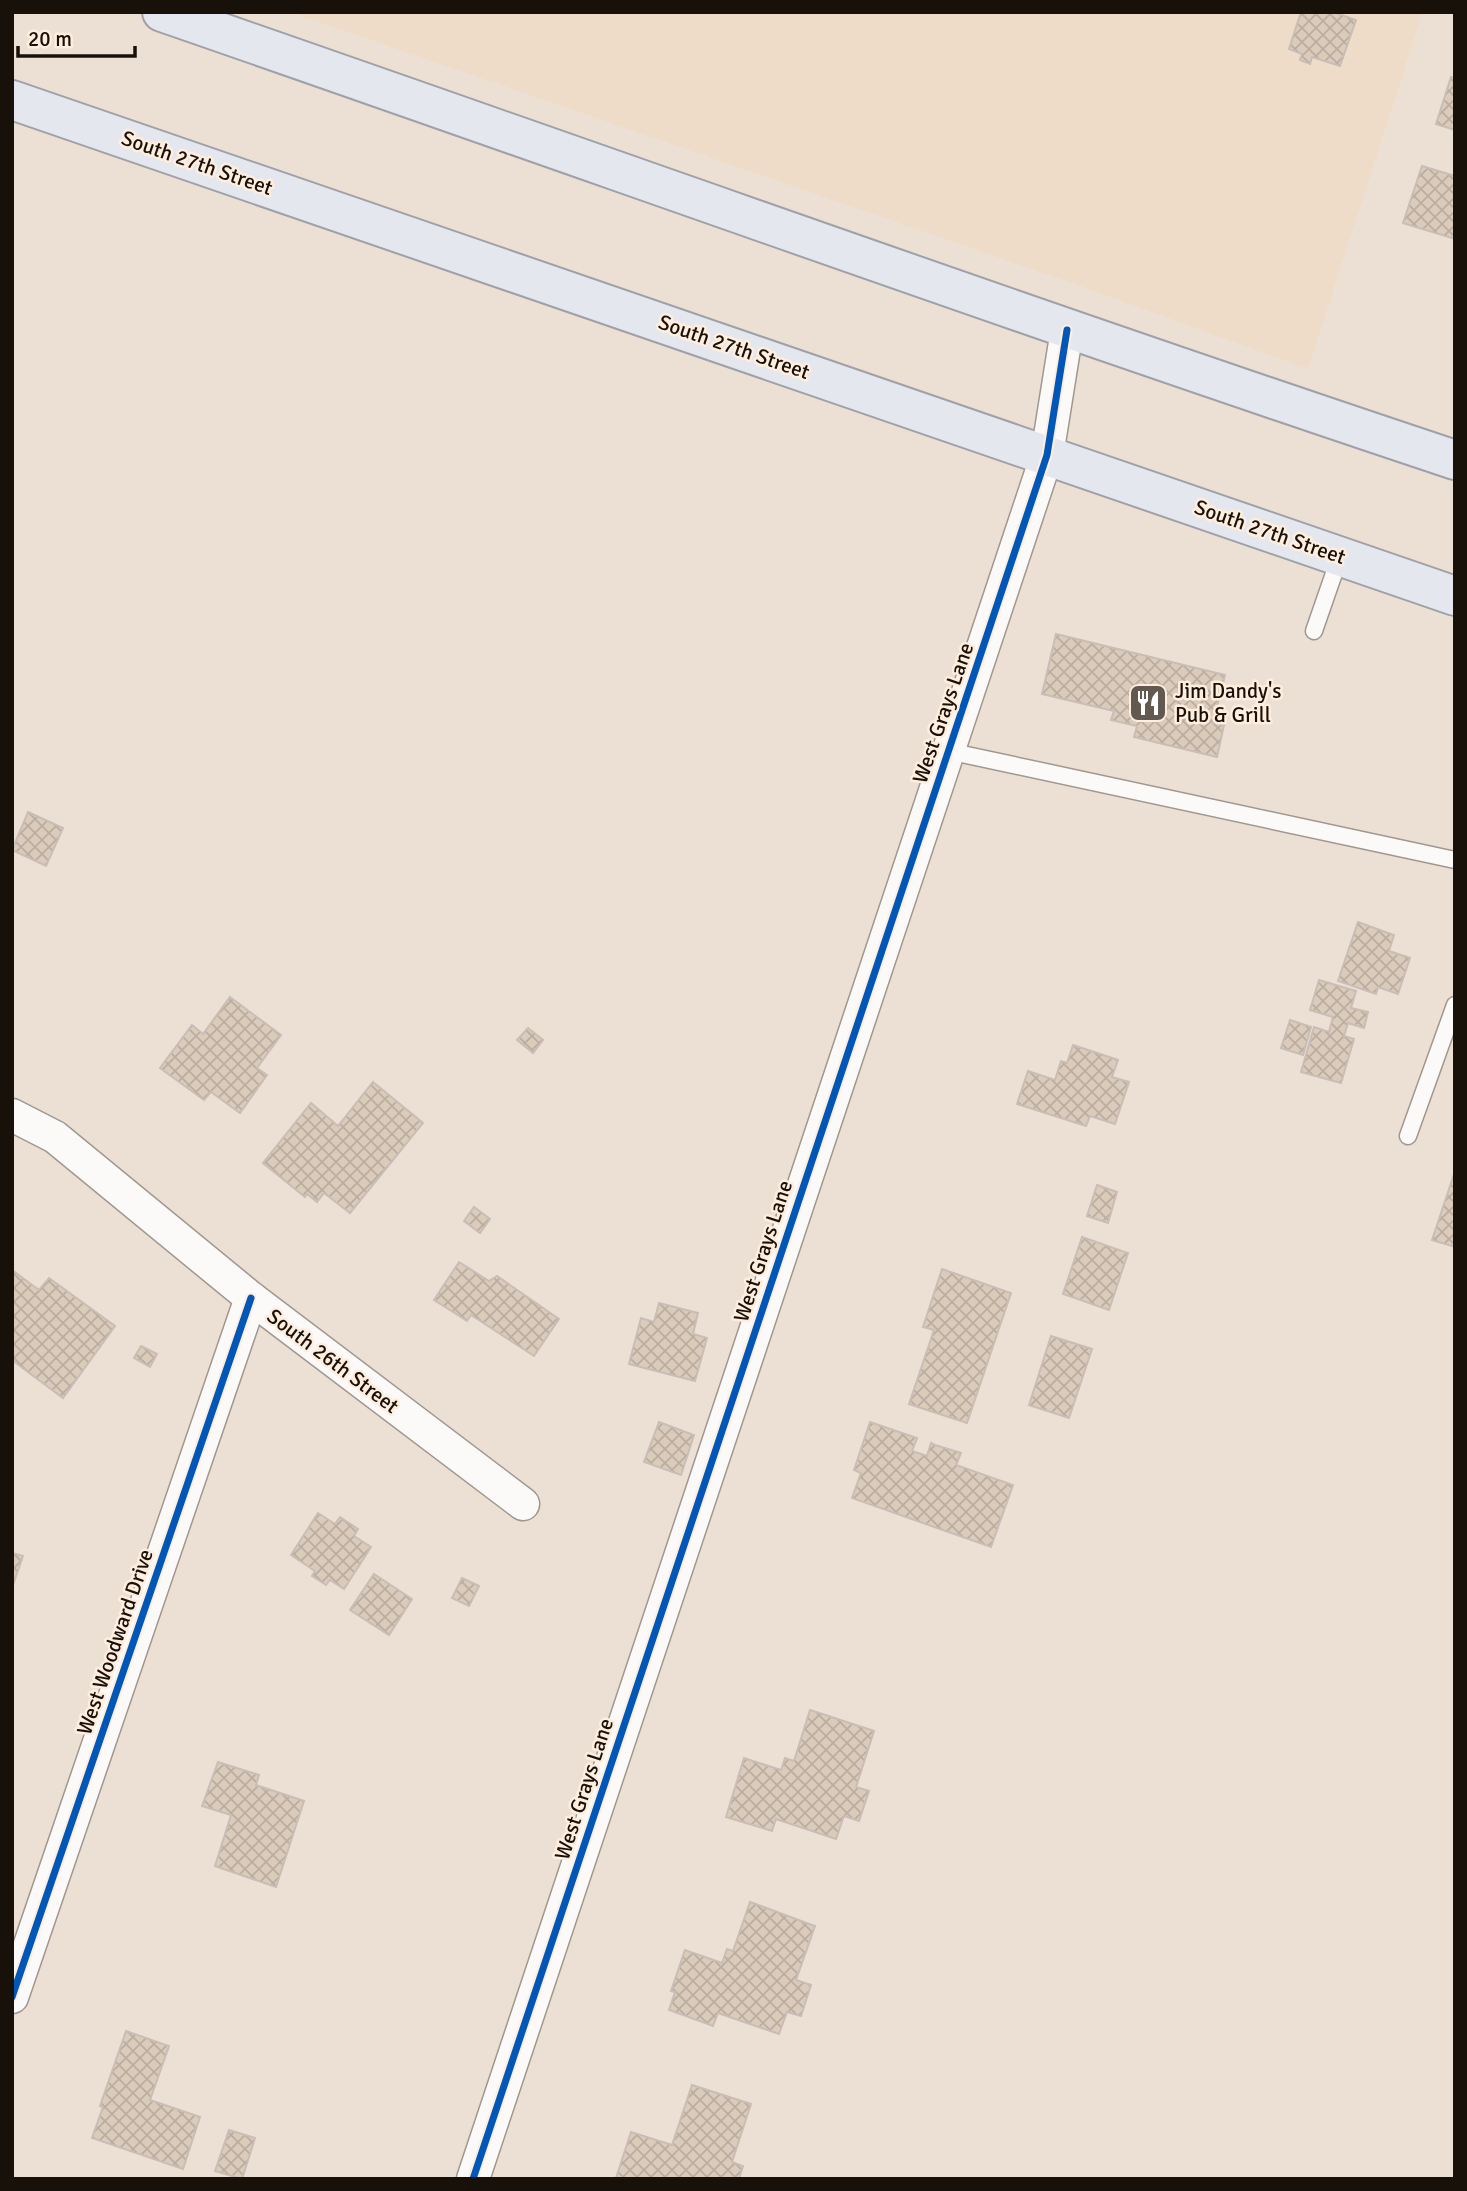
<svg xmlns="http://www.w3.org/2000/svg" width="1467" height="2191" viewBox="0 0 1467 2191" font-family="Signika,sans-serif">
<defs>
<pattern id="building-cross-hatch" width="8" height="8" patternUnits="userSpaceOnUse" patternTransform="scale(1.75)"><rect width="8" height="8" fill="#dbcbba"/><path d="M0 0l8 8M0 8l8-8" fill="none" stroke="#bbad9f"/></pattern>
</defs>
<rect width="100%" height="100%" fill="#ece0d5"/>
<polygon fill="#efdcc8" points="290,12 1423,12 1308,369 1069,282"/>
<g fill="url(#building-cross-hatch)" stroke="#c8beb6" stroke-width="2">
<polygon points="1301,12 1333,12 1356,20 1340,66 1312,57 1310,64 1300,60 1302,54 1289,49"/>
<polygon points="1451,77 1455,78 1455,130 1436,124"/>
<polygon points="1422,166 1455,176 1455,239 1403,223"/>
<polygon points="1056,634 1225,675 1213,723 1224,725 1217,757 1134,737 1137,726 1111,720 1114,711 1042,694"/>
<polygon points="28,812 63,828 46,866 12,850"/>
<polygon points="1358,922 1394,935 1389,951 1410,958 1398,994 1378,987 1376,994 1338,981"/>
<polygon points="1319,980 1356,991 1351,1008 1368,1012 1364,1028 1348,1023 1344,1036 1354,1039 1341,1083 1301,1072 1314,1027 1329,1032 1333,1017 1310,1010"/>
<polygon points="230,997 281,1035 257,1068 267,1075 240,1113 211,1092 204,1100 160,1068 192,1025 203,1034"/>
<polygon points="1290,1020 1311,1027 1303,1055 1281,1048"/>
<polygon points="528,1028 543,1040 533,1053 517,1040"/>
<polygon points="1073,1045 1118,1060 1112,1077 1129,1082 1115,1124 1090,1116 1086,1126 1017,1104 1028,1071 1055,1080 1061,1061 1067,1063"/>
<polygon points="373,1082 423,1123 350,1213 324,1193 317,1202 307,1194 305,1197 263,1163 311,1103 338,1126"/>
<polygon points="1455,1171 1455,1247 1432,1240"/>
<polygon points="1097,1185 1117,1192 1108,1223 1087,1216"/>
<polygon points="474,1207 490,1219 480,1233 464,1221"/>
<polygon points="1082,1237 1128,1253 1109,1310 1063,1294"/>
<polygon points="459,1262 489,1281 497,1276 559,1319 534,1356 471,1315 467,1321 434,1300"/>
<polygon points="942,1269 1011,1293 967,1423 909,1404 934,1330 923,1327"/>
<polygon points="12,1270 39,1290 49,1278 115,1326 63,1398 12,1360"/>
<polygon points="659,1303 698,1313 693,1334 707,1338 695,1381 629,1364 641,1318 654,1322"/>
<polygon points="1051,1336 1092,1349 1069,1418 1029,1405"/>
<polygon points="141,1346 157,1354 150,1367 134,1358"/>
<polygon points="659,1422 694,1435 681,1475 644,1462"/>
<polygon points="870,1422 917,1438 912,1451 927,1456 931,1443 935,1445 961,1453 956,1465 1013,1485 991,1547 852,1498 861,1473 854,1470"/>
<polygon points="318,1513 335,1524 340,1517 358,1529 354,1536 371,1547 344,1589 330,1580 326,1585 312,1576 315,1571 291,1555"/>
<polygon points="12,1553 23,1556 12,1588"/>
<polygon points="374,1574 412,1599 389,1635 350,1610"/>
<polygon points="462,1578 479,1586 469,1606 452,1598"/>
<polygon points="810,1710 874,1731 856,1787 869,1791 859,1821 844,1816 836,1839 776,1819 772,1831 726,1817 744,1758 781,1770 785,1758 794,1761"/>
<polygon points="218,1762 259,1775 256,1785 304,1801 276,1887 215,1866 231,1815 202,1806"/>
<polygon points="750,1902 815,1926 796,1980 811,1985 801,2016 787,2012 779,2034 718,2013 713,2026 669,2010 675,1992 671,1991 685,1950 722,1963 727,1949 733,1951"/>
<polygon points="126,2031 169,2046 150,2100 200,2117 183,2169 92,2138 103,2107 100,2106"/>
<polygon points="692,2085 751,2104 732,2162 743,2166 739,2179 616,2178 631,2132 672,2145"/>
<polygon points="229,2130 255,2138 242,2179 215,2171"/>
</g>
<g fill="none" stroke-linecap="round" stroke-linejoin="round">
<defs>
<g id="service">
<polyline points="1314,631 1340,556"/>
<polyline points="948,751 1455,860"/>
<polyline points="1408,1136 1455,1005"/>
</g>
<g id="minor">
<polyline points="12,1115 55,1137 251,1298 523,1504"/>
<polyline points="12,1997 251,1298"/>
<polyline points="473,2179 1047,455 1067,330"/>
</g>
<g id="primary">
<path d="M162,12C593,161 1022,316 1455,460"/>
<polyline points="12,100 1455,596"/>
</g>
</defs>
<use href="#service" stroke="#a0978f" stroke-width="19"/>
<use href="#minor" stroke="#a0978f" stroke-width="35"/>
<use href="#primary" stroke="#a0a0a8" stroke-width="42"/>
<use href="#service" stroke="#fcfaf9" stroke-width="16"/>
<use href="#minor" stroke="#fcfaf9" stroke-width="32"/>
<use href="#primary" stroke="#e4e7ed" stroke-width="38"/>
<defs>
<g id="cycleway">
<polyline points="12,1997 251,1298"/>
<polyline points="473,2179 1047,455 1067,330"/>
</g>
</defs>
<use href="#cycleway" stroke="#ffeede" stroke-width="11"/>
<use href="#cycleway" stroke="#0057b8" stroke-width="7"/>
</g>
<defs>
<symbol id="restaurant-square" viewBox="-11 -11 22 22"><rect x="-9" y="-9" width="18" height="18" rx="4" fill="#625951" stroke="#ffeede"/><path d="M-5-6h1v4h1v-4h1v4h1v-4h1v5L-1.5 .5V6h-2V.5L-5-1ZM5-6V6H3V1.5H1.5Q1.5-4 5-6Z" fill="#fff"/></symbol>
</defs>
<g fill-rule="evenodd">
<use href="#restaurant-square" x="1126" y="681" width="44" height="44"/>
</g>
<g text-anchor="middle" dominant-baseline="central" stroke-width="5" stroke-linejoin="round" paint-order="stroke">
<g font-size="21" fill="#18110a" stroke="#ffeede">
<text transform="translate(197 163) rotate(19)">South 27th Street</text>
<text transform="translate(734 347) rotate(19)">South 27th Street</text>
<text transform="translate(1270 532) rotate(19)">South 27th Street</text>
<text transform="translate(943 713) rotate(-71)">West Grays Lane</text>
<text transform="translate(763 1251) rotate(-72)">West Grays Lane</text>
<text transform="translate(333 1361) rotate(37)">South 26th Street</text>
<text transform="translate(115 1642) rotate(-71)">West Woodward Drive</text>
<text transform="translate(584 1789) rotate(-72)">West Grays Lane</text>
</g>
<g font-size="21" fill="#18110a" stroke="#ffeede" text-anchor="start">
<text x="1175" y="691">Jim Dandy's<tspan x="1175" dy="24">Pub &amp; Grill</tspan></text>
</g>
</g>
<rect width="1467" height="2191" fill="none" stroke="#18110a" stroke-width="28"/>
<path d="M18 46v10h117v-10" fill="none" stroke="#18110a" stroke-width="3.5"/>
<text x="28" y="46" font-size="21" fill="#18110a" stroke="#ffeede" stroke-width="5" paint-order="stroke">20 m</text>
</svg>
